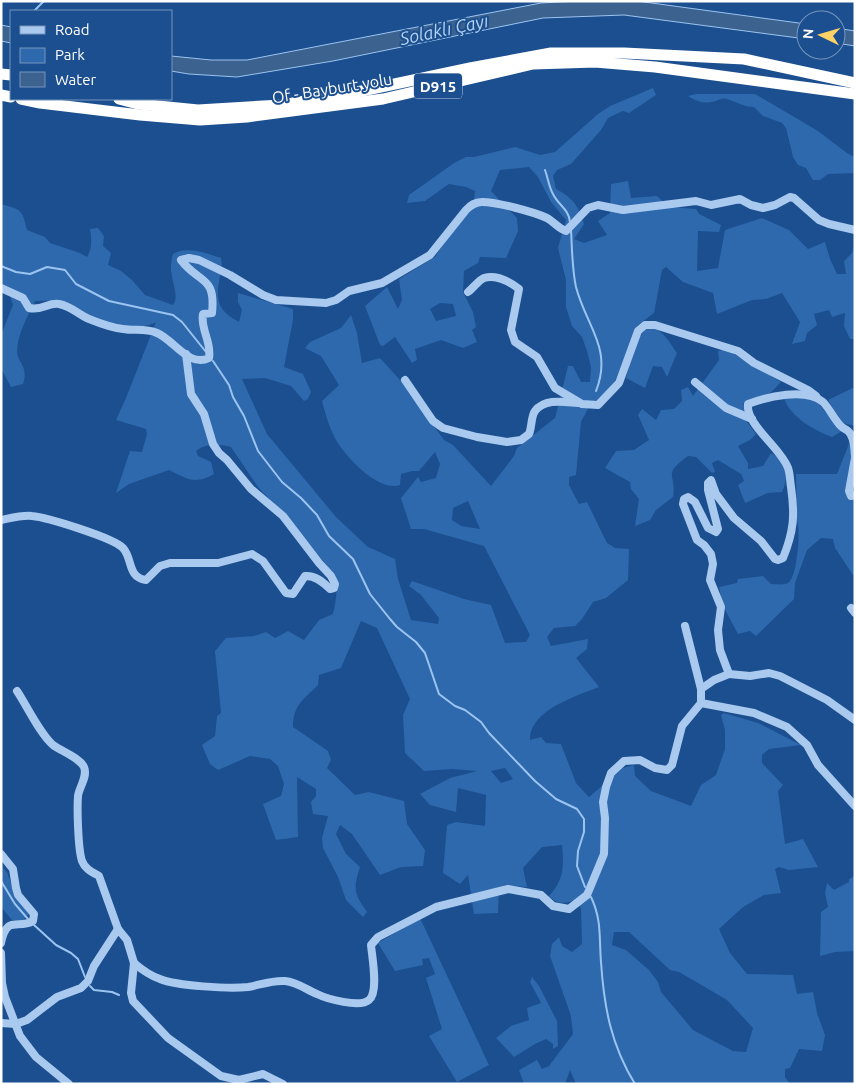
<svg xmlns="http://www.w3.org/2000/svg" width="856" height="1085" viewBox="0 0 856 1085" font-family="Ubuntu,sans-serif">
<rect width="100%" height="100%" fill="#1b4f8f"/>
<g fill="#2e69ad" fill-rule="evenodd">
<path d="M653,88L656,95L629,113L623,111L608,118L601,130L571,164L557,170L553,176L556,189C574,199 578,205 584,224L574,239L584,243L607,235L598,221L610,213L611,184L628,181L631,198L657,196L669,207L696,209L699,214L721,225L719,232L698,231L697,271L718,268L725,230L762,218L789,230L808,249L825,242L830,259L837,274H846L844,261L852,253L855,243V339H850L844,326L845,313L832,317L829,310L814,314L817,325L807,333L805,341L792,344L800,322L782,293L766,299L752,300L717,314L713,293L683,282L666,267L662,270L654,313L638,325L613,386L600,400L592,401L581,422L576,475L569,477V485L579,504L587,502L607,543L615,548L629,549L628,580L606,598L593,602L582,619L575,626L554,628L547,637L551,646L588,639L587,649L576,658L599,687C577,696 529,710 530,740L541,737L546,743L561,744L576,783L589,797L623,768L634,765L635,776L651,791L691,806L701,785L716,775L725,749V730L721,715L724,713L758,723L801,745L769,749L762,755V763L783,785L778,791L785,844L803,839L818,867L789,870L779,867L775,869L781,893L764,895L743,907L719,929L730,953L747,974L793,975L797,994L813,992L817,1013L825,1035L822,1051L799,1049L790,1068L785,1069V1077L790,1084H576L570,1070L565,1084H524L519,1070L537,1060L542,1069L549,1066L573,1034L571,1016L550,956L552,944L559,937L562,946L572,952L582,944L581,909L577,899C567,904 557,905 549,896C564,880 564,866 562,845L542,847L523,868L527,887L505,885L499,888L498,913L474,914L468,875L460,884L443,873L447,825L456,822L485,826L486,795L458,788L456,812L430,805L420,794L450,778L477,771L452,769L424,771L405,753L403,715L410,699L377,628L361,621L341,668L319,675L318,685C304,699 293,705 293,727L328,751L331,760L327,768L355,795L369,792L404,801L407,824L425,850L423,866L401,867L380,875L352,834L340,825L336,834L346,854L360,867C353,889 354,894 367,912L363,917L346,900L338,877L323,848L322,838L328,816L313,814L311,802L316,796V789L297,777L298,837L276,840L263,804L281,796L284,784L278,766L270,759L250,756L218,770L210,764L202,745L215,736L217,716L221,713L215,651L226,638L254,636L266,632L275,638L288,631L304,640L319,620L333,614C336,601 338,589 335,576L294,525L258,487L231,447C218,444 206,443 196,451L198,456L211,462L214,474C195,485 187,479 169,470L129,484L116,493L130,451L142,452L147,434L146,429L116,420L126,398L156,322C140,332 102,324 85,314C80,311 75,306 69,304C59,299 46,301 35,301C28,316 18,333 17,350C17,364 29,365 23,384L11,387L1,368V335L13,305L7,287L1,283V204C22,210 22,209 27,230L45,237L50,243L80,253L87,257C92,249 92,239 90,229L98,228L104,236L103,246L111,253L108,265L121,271L132,280L145,295L173,305C179,296 173,286 172,276C170,268 171,262 173,254C188,246 205,253 221,258C223,267 220,273 219,282C215,304 221,312 239,322L242,310L238,302V293L293,309V320L284,367L303,374L311,392L308,399L304,401L291,386L265,378L242,379L267,434L336,517L368,547L395,559L398,579L411,620L438,624L439,618L421,595L409,586L412,581L464,599L491,605L505,643L526,642L530,635L484,546L424,529H411L401,498L418,477L421,482L436,478L440,464L435,452L419,471H412L401,474L400,485C378,493 341,453 333,434C328,424 325,412 322,401L339,385L321,356L305,348L310,342L341,328L351,315L357,333L362,363L380,358L400,380L444,440L453,445L491,486L514,456L517,448L555,418L568,366H573L581,382H590L591,367L587,351L582,337L572,326L566,307V280L558,248L566,220L551,202L538,177L529,167L500,170L491,191L517,218L518,231L506,258L480,257L478,263L464,271L463,292L473,312L476,327L472,330L477,342L463,348L441,340L415,349L417,360L412,363L395,337L383,346L380,345L365,306L387,287L398,309L402,300L399,279L435,257L449,236L473,208L475,191L466,187L449,184L425,201L407,203L409,195L454,163L466,157H474L515,147L540,155L555,152L598,114L610,106ZM440,303L453,304L456,316L436,321L430,309ZM468,501L480,529L461,526L452,520L453,508ZM505,768L513,779L501,783L491,771ZM614,932H629L670,970L679,972L727,1000L753,1028L746,1052L733,1051L693,1030L661,992L658,982L649,970L626,950L612,945Z"/>
<path d="M696,94H755L818,131L847,153L855,157V173L828,174L820,180H813L806,168L798,165L793,157L786,128L782,123L763,116L754,107C744,107 737,102 727,99C721,97 717,102 711,102C702,104 695,100 688,96Z"/>
<path d="M648,328C663,328 669,342 677,353L667,377L662,367L653,366L645,388L626,378C631,362 633,338 648,328Z"/>
<path d="M726,349L781,382C775,388 770,395 762,397C755,400 750,399 743,404L747,422L756,434L750,440L738,446L748,463V469L763,466L771,453C787,461 789,477 782,492L768,493L745,503L738,485L744,481L741,474L718,460L712,463L715,472L712,473L696,457L688,456C661,476 677,473 673,497L656,510L650,520L635,526L639,499L631,489L630,482L605,468L616,451L634,450L649,440L638,415L642,409L656,420L661,410L674,409L682,401L681,390L688,387L693,396L719,360L718,351Z"/>
<polygon points="855,387 855,426 843,423 828,400"/>
<path d="M784,398H808L817,402L842,431L832,437C815,431 790,417 784,398Z"/>
<path d="M855,429V578L835,548L833,539L821,538L807,550L795,583L794,599L756,636L750,631L738,634L723,606L719,587L737,583L738,579L763,576L771,584C776,584 787,586 790,581C797,573 801,531 797,521L796,474H837Z"/>
<polygon points="1,866 7,872 16,896 30,913 23,920 12,920 1,907"/>
<polygon points="855,876 855,951 835,952 820,956 821,912 828,907 825,893 827,883 834,890 849,882 849,879"/>
<polygon points="420,918 489,1065 457,1082 429,1036 442,1029 426,978 435,974 429,958 422,959 423,965 395,971 378,943"/>
<polygon points="532,977 539,986 557,1021 558,1046 553,1049 553,1044 546,1039 535,1044 514,1057 496,1038 511,1026 529,1020 527,1008 541,1003 530,982"/>
</g>
<g fill="#3c6290" stroke="#9cc4f0">
<polygon points="579,1 637,1 806,24 806,39 624,15 543,18 333,61 237,77 189,74 171,71 171,56 211,60 247,60 541,3"/>
<polygon points="1,25 11,27 11,43 1,41"/>
<polygon points="836,28 855,31 855,46 836,43"/>
</g>
<g fill="none" stroke-linecap="round" stroke-linejoin="round">
<g stroke="#9cc4f0" stroke-width="2">
<polyline points="34,11 44,1"/>
<path d="M545,170C548,178 549,187 553,194C558,205 569,209 570,222"/>
<path d="M571,229C572,248 572,269 576,287C586,326 613,348 596,391"/>
<polyline points="1,266 16,272 30,274 47,267 65,270 76,284 109,301 173,315 182,322 206,352"/>
<polyline points="213,361 229,385 233,397 244,416 258,451 282,482 301,498 317,515 329,536 353,559 370,594 390,619 397,627 416,642 425,653 439,694 455,706 465,710 481,722 489,733 535,781 556,799 577,809 584,819 584,832 578,851 577,866 585,887"/>
<polyline points="1,881 15,904 28,919"/>
<path d="M591,897C602,920 599,938 601,962C604,1007 611,1045 635,1084"/>
<polyline points="34,925 56,945 71,953 78,959 85,977"/>
<polyline points="90,986 94,990 112,992 119,995"/>
</g>
<g stroke="#a9c9ee" stroke-width="8">
<path d="M1,288L23,298L29,308C43,311 48,302 59,304C71,306 79,315 89,319C99,323 112,328 123,329C134,331 146,328 157,333C174,340 189,368 209,358C212,342 200,329 203,314L212,313C216,275 199,284 181,260L189,258L199,260L230,275L263,295L276,300L326,303L336,300L349,291L382,283L430,255L466,210C471,205 475,202 482,202C497,202 534,212 547,218C554,222 559,229 566,231L588,208L598,205L623,210L696,201L711,205L740,199L751,205L763,208L775,205L790,197L794,198L819,220L829,224L855,230"/>
<path d="M468,292C473,288 479,280 484,278C497,274 510,282 519,289L511,330L515,342L537,357L555,388L582,404L598,405L619,383L638,331L645,325H655L738,351L754,363L808,390L816,396"/>
<path d="M405,380L433,421L443,428L477,437L507,442L521,440L529,434C532,427 531,416 535,411C545,398 564,402 578,403"/>
<polyline points="695,382 726,408 752,419"/>
<path d="M855,456C854,448 855,437 848,431C845,429 841,427 839,424C833,417 829,408 823,402C806,387 767,397 748,404C745,424 781,448 788,468C790,473 790,481 791,487C795,515 794,531 783,558L778,560L775,559L761,541L734,518L716,494L711,480L708,483V490L718,529L716,532L708,528L695,502L688,497L684,499L683,504L697,540L704,545L711,554L713,564L710,580L721,607L718,630L720,650L729,674L750,676L769,673L780,676L827,700L855,720"/>
<polyline points="855,458 849,491 851,496 855,495"/>
<path d="M1,520C11,518 22,515 32,516C46,517 114,538 123,548C133,559 127,577 146,580L160,566L170,563H218L252,554L263,561L286,593L293,594L305,576C315,575 323,582 330,589L334,588L335,584L331,576L319,563L283,516L251,489L227,460L219,453L213,444L204,414L191,394L186,354"/>
<polyline points="851,608 855,613"/>
<polyline points="685,626 701,689"/>
<polyline points="729,674 714,680 701,689 701,703 754,713 787,727 807,745 818,765 855,806"/>
<path d="M17,691C27,706 40,734 53,745C61,751 80,758 84,767C88,777 79,787 78,796C77,809 78,849 82,861C85,869 92,872 99,876L118,929"/>
<path d="M1,854L13,869L16,888L18,895L34,914L33,921C18,930 7,914 1,943"/>
<polyline points="1,953 2,983 5,997 20,1036 36,1057 69,1084"/>
<polyline points="134,963 131,993 133,1001 168,1038 221,1076 239,1080 263,1074 283,1084"/>
<path d="M1,1023L16,1024L27,1020L57,997L81,988L88,981L94,966L118,929L127,940L134,963C141,969 151,976 160,979C177,986 229,989 248,987C260,985 272,980 285,981C297,982 307,990 317,994C327,999 360,1008 369,1000C379,992 372,957 371,945L378,937L436,907L508,889L541,895L553,906L569,909L587,895L604,854L605,818L603,802L606,787L611,773L624,761L640,760L655,768L667,770L672,765L682,726L701,703"/>
</g>
<g stroke="#fff" stroke-width="11">
<polyline points="1,74 11,75"/>
<polyline points="1,95 11,97"/>
<polyline points="21,99 40,103 140,115 200,120 247,117 383,99 533,64 595,62 655,67 855,94"/>
<polyline points="119,99 138,104 198,110 281,105 343,95 470,68 551,53 624,53 744,59 855,83"/>
</g>
</g>
<g text-anchor="middle" dominant-baseline="central" stroke-width="4" stroke-linejoin="round" paint-order="stroke">
<rect fill="#1b4f8f" stroke="#bbcadd" stroke-width="1" x="414" y="73.5" width="48" height="25" rx="4"/>
<g font-size="15" font-weight="bold" fill="#fff">
<text x="438" y="86">D915</text>
</g>
<g font-size="16" fill="#fff" stroke="#1b4f8f">
<text transform="translate(332 88) rotate(-9)">Of - Bayburt yolu</text>
</g>
<g font-size="18" font-style="italic" fill="#b5d3f5" stroke="#1b4f8f">
<text transform="translate(444 29) rotate(-12)">Solaklı Çayı</text>
</g>
</g>
<rect width="856" height="1085" fill="none" stroke="#ffffff" stroke-width="5"/>
<rect x="10" y="10" width="162" height="90" fill="#1b4f8f" stroke="#7695bc"/>
<rect x="20" y="26" width="25" height="8" fill="#a9c9ee" stroke="#7695bc"/>
<text x="55" y="35" font-size="15" fill="#ffffff">Road</text>
<rect x="20" y="48" width="25" height="15" fill="#2e69ad" stroke="#7695bc"/>
<text x="55" y="60" font-size="15" fill="#ffffff">Park</text>
<rect x="20" y="72" width="25" height="15" fill="#3c6290" stroke="#7695bc"/>
<text x="55" y="85" font-size="15" fill="#ffffff">Water</text>
<g transform="translate(821 35) rotate(275)"><circle r="24" fill="#1b4f8f" stroke="#7695bc"/>
<path d="M0-4L9 19L0 12L-9 19Z" fill="#ffd166"/>
<text y="-8" font-size="14" font-weight="bold" text-anchor="middle" fill="#ffffff">N</text>
</g>
</svg>
